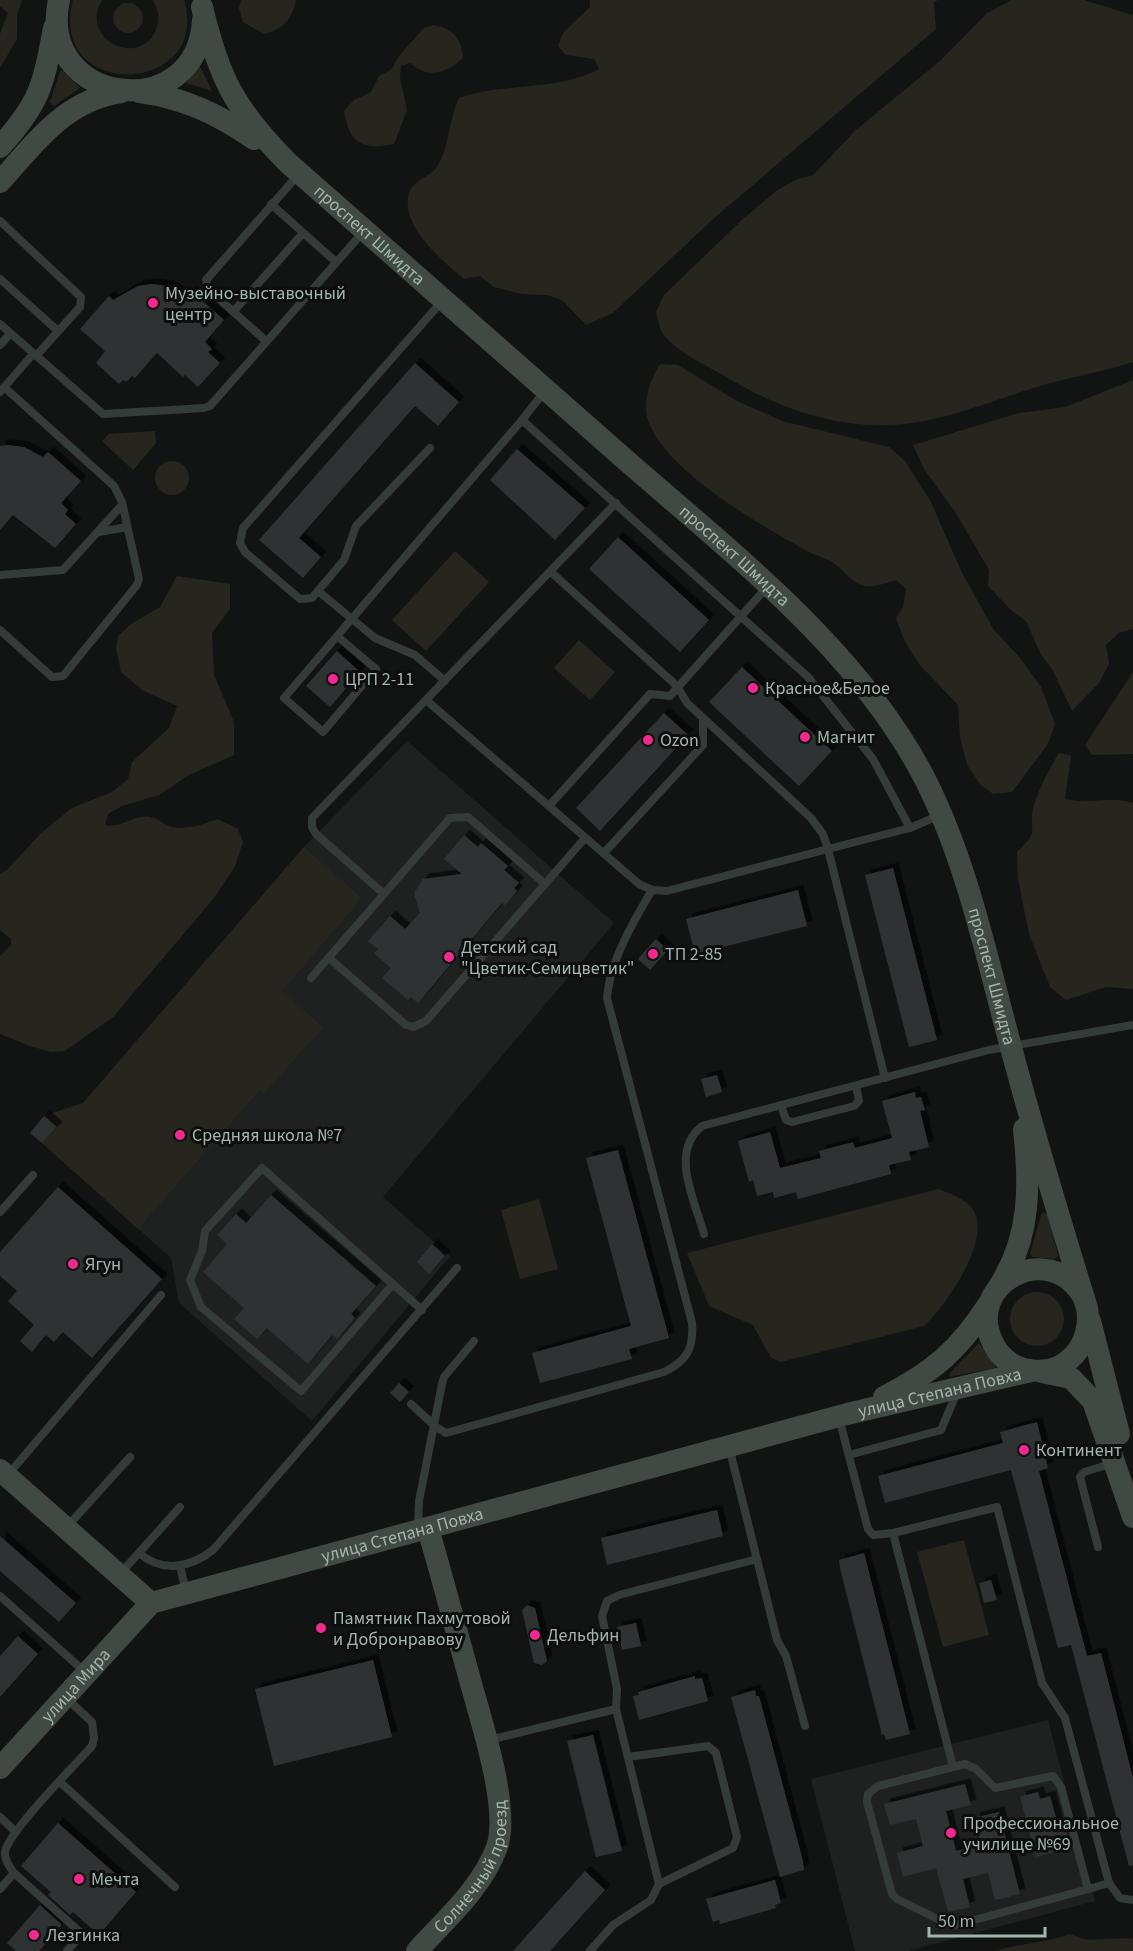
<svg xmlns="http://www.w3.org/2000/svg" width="1133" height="1951" viewBox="0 0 1133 1951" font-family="'Source Sans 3',sans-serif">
<defs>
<filter id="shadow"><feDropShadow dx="5.5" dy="-5.5" stdDeviation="0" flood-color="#0009"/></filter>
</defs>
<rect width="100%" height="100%" fill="#121413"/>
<g fill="#1e2120">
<polygon points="407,741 614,923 383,1197 450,1256 312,1421 179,1303 171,1258 42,1143 57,1127 44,1116 83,1103 304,847"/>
<polygon points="1048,1720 1095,1901 908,1951 855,1951 811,1779"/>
</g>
<g fill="#26261e">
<polygon points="0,0 22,0 17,15 17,39 0,68 0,34 8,13 0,6"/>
<path d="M73,0H102C78,41 143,70 157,27C160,18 158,9 153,0H184C212,96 47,102 73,0Z"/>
<path d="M241,0H296C292,20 283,29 264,34L243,22L239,8Z"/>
<path d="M590,0H938L934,2L936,29L712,220L613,313L586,325L562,300L547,295L522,294L494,287L480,276L464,279C442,261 394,220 411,189C417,179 430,176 436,168C450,149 448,119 459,98C504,82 556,92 599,69L594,59L566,55L558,46L563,33L590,7Z"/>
<path d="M1012,0H1084L1133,15V362C1102,372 1071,377 1040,386C996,399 951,419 904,424C841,431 776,408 723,375C704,364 676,352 663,334C659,328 658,319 656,312L664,295L743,219L776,191L795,180L813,175L856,130L941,60L987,13Z"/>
<circle cx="128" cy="18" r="15"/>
<path d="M433,25C454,29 461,38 463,58C445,74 429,79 410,63L401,66L400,78L407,110L394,144C364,151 349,144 344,111L354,100L371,92L379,76L392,69L398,57L424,28Z"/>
<polygon points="198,66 201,68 212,91 186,83"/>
<polygon points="60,71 63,71 80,88 54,106 50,102"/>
<path d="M660,364L678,365L737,401L782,421L889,447L905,461L931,502L962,573L994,630L1021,659L1041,687L1055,724L1048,744L1012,792L993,794L980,784L967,765L960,737L958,705L919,664L904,640L896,618L903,607L906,589L896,580C885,583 872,589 861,585C850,581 842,568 832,562C824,557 815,555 807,551C762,526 661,469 647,417C643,399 651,379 660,364Z"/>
<polygon points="1133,380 1133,629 1119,633 1106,645 1109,664 1099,683 1072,711 1052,669 1041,655 1026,621 1012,611 988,586 989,570 957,515 924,469 913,445 1019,413 1065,407"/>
<polygon points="155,431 156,443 133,470 102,441 109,434"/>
<circle cx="172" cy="478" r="17"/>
<polygon points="455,551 489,582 426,651 392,620"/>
<path d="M177,576L230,584V609L212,633L214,675L234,722V755L189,775L159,795L122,806L108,814L105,825C122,829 134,814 150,817C158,818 164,825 172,827C187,830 204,824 218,819L238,829L243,842L235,866L214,898L113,1017L65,1051L51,1052L30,1046L0,1034V956L11,945V939L0,930V874L7,870L41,833L72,808L112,792L128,779L132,762L169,728L177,706L142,690L121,672L116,648L118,636L131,624L160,607Z"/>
<polygon points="579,640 615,672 590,700 554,668"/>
<polygon points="1133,672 1133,754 1092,755 1085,745"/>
<path d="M1059,753L1071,756L1065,799C1090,805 1110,795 1133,803V989L1106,987L1066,1000L1050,987L1029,934L1018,879L1017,852C1044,827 1026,829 1034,805C1040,786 1049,770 1059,753Z"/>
<polygon points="304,847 362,898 282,991 323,1027 264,1094 259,1091 138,1229 42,1143 57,1127 44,1116 83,1103"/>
<path d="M938,1189C949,1193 963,1198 971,1207C996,1235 945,1307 924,1326L781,1362L771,1358L753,1325L709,1306L687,1253Z"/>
<polygon points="539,1199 558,1269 520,1279 501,1210"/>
<polygon points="1042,1212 1048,1215 1058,1256 1055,1259 1033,1257 1030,1254"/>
<circle cx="1037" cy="1319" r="27"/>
<polygon points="979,1343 996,1365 995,1368 949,1377 950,1373"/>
<polygon points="964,1540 989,1635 943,1647 917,1552"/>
<path d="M1070,1934L1087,1940L1131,1938L1133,1939V1951H996C1021,1943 1046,1943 1070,1934Z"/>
</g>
<g fill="#2f3332" filter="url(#shadow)">
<polygon points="152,284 168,286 186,296 191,291 224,320 205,342 212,349 208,352 220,363 198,387 185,375 183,377 157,353 135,378 132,376 126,382 123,380 119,384 96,363 105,351 80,329 109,296 113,300 138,286"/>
<polygon points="415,363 459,402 438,426 415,406 299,538 321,557 303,578 259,540"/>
<polygon points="8,445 24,447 43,457 48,452 81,481 61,503 68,510 65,514 76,524 55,548 13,515 0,530 0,446"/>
<polygon points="517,449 585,508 555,540 490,480"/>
<polygon points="618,537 709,620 680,652 589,569"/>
<polygon points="337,651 360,672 330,707 306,686"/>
<polygon points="742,667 832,751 799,786 709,702"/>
<polygon points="664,713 688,735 600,831 576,808"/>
<polygon points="464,835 478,847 481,843 508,866 504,870 519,883 514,888 517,891 505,905 502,903 418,1003 411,997 408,1000 382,978 391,968 374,953 378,949 368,941 390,916 405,929 420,913 414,893 423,879 462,874 444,859"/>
<polygon points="893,868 937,1040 909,1047 865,875"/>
<polygon points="798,890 807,926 695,954 686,919"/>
<polygon points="656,939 668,950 650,970 638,959"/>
<polygon points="717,1075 722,1092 706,1097 701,1079"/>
<polygon points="915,1092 916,1098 921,1097 925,1110 920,1111 929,1147 909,1152 911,1160 889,1165 891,1174 798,1199 796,1192 774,1198 773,1192 757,1196 753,1180 749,1182 738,1141 770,1132 780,1168 821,1158 819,1151 853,1142 855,1148 892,1138 882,1101"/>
<polygon points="44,1116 57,1127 42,1143 30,1133"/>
<polygon points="618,1150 669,1338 629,1349 632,1359 540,1383 532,1353 631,1326 586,1158"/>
<polygon points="58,1187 162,1279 92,1358 63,1332 54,1342 46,1335 32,1352 20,1341 34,1325 8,1301 17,1291 0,1276 0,1252"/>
<polygon points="271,1195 376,1286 351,1314 355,1318 337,1339 332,1335 308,1364 267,1328 257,1339 234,1319 244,1308 203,1272 227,1244 217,1235 236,1214 246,1223"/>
<polygon points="432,1244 445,1256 429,1274 417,1262"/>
<polygon points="399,1383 409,1392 400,1402 390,1393"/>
<polygon points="1037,1422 1048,1468 1039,1471 1087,1656 1101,1653 1133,1778 1133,1865 1129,1866 1071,1645 1058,1648 1011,1470 885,1503 878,1476 1003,1443 1000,1432"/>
<polygon points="717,1510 723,1536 607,1565 601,1538"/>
<polygon points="0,1536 76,1603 59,1622 0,1571"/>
<polygon points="864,1553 910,1734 886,1740 884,1734 882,1735 840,1568 839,1560"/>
<polygon points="991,1580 997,1600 984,1603 979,1583"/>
<polygon points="527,1605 535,1608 547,1661 542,1665 534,1663 522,1610"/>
<polygon points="636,1623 641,1646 622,1650 617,1627"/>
<polygon points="18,1636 38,1654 0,1697 0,1656"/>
<polygon points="373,1660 392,1737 274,1766 255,1689"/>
<polygon points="695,1676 695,1679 702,1678 708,1701 639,1720 633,1696 639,1695 638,1692"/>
<polygon points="755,1690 756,1696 759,1696 803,1861 804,1870 780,1877 731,1697"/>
<polygon points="593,1735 622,1851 596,1857 567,1741"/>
<polygon points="965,1784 971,1805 946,1811 956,1851 981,1845 974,1818 999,1812 1020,1894 995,1900 988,1873 976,1876 963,1879 970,1907 948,1912 936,1868 903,1877 897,1853 923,1846 916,1819 890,1825 884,1804"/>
<polygon points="1038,1792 1040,1799 1050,1796 1058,1825 1064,1824 1068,1837 1061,1839 1064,1850 1036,1857 1020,1797"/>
<polygon points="58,1823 136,1892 99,1935 73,1912 70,1915 48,1895 51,1892 21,1866"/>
<polygon points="585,1871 605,1890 550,1951 513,1951"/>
<polygon points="775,1880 781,1903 775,1905 776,1908 720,1924 719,1920 713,1922 706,1899"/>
<polygon points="40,1905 62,1925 39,1951 16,1951 7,1943"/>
</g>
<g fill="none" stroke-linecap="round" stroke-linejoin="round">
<g stroke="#353b39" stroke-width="8">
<polyline points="271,204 336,262"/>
<polyline points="0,221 81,297 80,307 36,356"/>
<polyline points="0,279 58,331"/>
<polyline points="234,311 303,233"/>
<polyline points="0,324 103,414 204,408 210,406 364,231"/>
<polyline points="266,341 208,289 206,280 298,175"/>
<polyline points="0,345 10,334"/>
<polyline points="0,392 33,354"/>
<polyline points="522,420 808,677 873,759 910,828"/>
<polyline points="430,448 356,526 344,560 312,598 300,599 245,552 240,543 243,528 443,300"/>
<polyline points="99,532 127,527"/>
<polyline points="0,575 63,570 122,505"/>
<polyline points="318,591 375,638 415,655 445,681"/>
<polyline points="0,630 52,677 63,676 137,585 139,579 122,502 114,486 4,387"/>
<polyline points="337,636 376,669 323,732 284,698 522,420 544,392"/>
<polyline points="426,700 639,884 652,890 667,891 828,849 823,834 811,818 687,703 677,686 551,572"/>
<polyline points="549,806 650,694 670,696 767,587"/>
<polyline points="604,853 703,745 703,718"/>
<polyline points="384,894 316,834 312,827 312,818 616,503"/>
<polyline points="329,958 406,1025 413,1027 426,1021 585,838"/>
<polyline points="311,978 450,818 468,817 545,884"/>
<polyline points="885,1078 828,849 910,828 940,815"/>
<polyline points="781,1105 786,1120 792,1122 854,1106 859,1101 856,1086"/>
<polyline points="0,1212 33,1175"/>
<path d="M704,1234C695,1201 669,1152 702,1126L989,1050L1133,1025"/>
<polyline points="393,1284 301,1391 201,1307 190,1280 202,1251 205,1231 262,1168 422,1310"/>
<path d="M411,1404L436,1427L446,1433L664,1372C687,1361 694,1348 692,1323L607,998C610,961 633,922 652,890"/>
<polyline points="839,1418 868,1529 873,1535 893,1533 997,1507 1042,1683 1065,1718 1109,1883 1120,1898 1133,1900"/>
<polyline points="729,1447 777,1640 786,1656 805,1726"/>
<polyline points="849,1455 941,1430 957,1392"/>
<polyline points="7,1476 161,1295"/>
<polyline points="66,1528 130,1457"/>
<polyline points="418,1529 419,1501 442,1384 444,1377 474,1341"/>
<polyline points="893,1533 953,1767"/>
<polyline points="1098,1547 1080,1477 1084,1472 1114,1463"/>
<path d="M139,1553C162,1573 190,1568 213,1550L457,1268"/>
<polyline points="180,1566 186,1592"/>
<polyline points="119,1575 180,1507"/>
<polyline points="0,1596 85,1672"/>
<path d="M66,1698L92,1722L94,1738L92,1746C76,1764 7,1833 5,1852C4,1860 10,1867 14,1873L82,1934L67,1951"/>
<polyline points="489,1740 616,1709"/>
<polyline points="628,1757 708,1746 716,1753 737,1837 733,1848 659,1884"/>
<polyline points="60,1782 175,1887"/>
<polyline points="0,1817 16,1832"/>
<polyline points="0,1889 14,1873"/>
<polyline points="1088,1889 1061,1787 1053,1776 995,1788 976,1769 965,1764 878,1786 868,1794 867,1802 892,1894 897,1899 948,1924 956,1925 1092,1888 1109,1883"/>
<polyline points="590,1951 613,1925 651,1900 659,1884 616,1709 617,1689 602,1616 607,1601 619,1595 757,1559"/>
</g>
<g stroke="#414945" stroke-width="22">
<path d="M59,0C36,105 197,127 203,20"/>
<path id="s1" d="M202,7C219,79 235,109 287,162C398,260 509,358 620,455C729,551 859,649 926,781C966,861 985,950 1008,1036C1032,1127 1059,1218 1087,1308C1093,1343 1067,1376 1030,1370C1015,1368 1001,1359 994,1345C961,1285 1050,1236 1084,1298"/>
<path d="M140,92C184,98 218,114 254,139"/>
<path d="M0,147C41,101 43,86 54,28"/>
<path d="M0,182C35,143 65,100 121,92"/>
<path d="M1000,1285C1031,1236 1030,1184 1024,1129"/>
<polyline points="1090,1321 1119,1434"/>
<polyline points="1042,1372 1071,1378 1093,1401 1133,1517"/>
<path d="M884,1397C933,1372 958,1351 988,1305"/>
<polyline points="0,1470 151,1603"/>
<path id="s2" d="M0,1768L151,1603L847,1414L1031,1371"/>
<path id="s3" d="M417,1951C445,1920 482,1888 497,1847C511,1806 478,1712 467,1669C454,1623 442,1576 428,1529"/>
</g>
</g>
<g fill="#f52890" stroke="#0d0f0e" stroke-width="2">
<circle cx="153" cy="303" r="6"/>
<circle cx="333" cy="679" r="6"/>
<circle cx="753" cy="688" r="6"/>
<circle cx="805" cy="737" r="6"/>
<circle cx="648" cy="740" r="6"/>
<circle cx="653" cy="954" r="6"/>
<circle cx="449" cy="957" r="6"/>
<circle cx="180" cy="1135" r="6"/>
<circle cx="73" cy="1264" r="6"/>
<circle cx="1024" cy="1450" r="6"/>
<circle cx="321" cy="1628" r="6"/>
<circle cx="535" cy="1635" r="6"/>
<circle cx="951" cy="1833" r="6"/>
<circle cx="79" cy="1879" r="6"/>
<circle cx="34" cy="1935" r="6"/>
</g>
<g text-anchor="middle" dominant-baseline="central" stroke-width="6" stroke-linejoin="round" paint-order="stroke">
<g font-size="18" fill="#a3b5ac" stroke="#0d0f0e">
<text stroke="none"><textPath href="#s1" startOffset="290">проспект Шмидта</textPath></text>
<text stroke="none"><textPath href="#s1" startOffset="776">проспект Шмидта</textPath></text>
<text stroke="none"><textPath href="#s1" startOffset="1280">проспект Шмидта</textPath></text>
<text stroke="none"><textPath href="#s2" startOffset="1040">улица Степана Повха</textPath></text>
<text stroke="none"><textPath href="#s2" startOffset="484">улица Степана Повха</textPath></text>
<text stroke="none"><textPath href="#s2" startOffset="112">улица Мира</textPath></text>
<text stroke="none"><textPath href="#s3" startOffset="104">Солнечный проезд</textPath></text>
</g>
<g font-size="18" fill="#a3b5ac" stroke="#0d0f0e" text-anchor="start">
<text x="165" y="293">Музейно-выставочный<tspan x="165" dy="21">центр</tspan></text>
<text x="345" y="679">ЦРП 2-11</text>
<text x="765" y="688">Красное&amp;Белое</text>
<text x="817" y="737">Магнит</text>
<text x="660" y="740">Ozon</text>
<text x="461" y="947">Детский сад<tspan x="461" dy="21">"Цветик-Семицветик"</tspan></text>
<text x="665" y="954">ТП 2-85</text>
<text x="192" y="1135">Средняя школа №7</text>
<text x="85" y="1264">Ягун</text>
<text x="1036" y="1450">Континент</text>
<text x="333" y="1618">Памятник Пахмутовой<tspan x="333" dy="21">и Добронравову</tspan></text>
<text x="547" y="1635">Дельфин</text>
<text x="963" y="1823">Профессиональное<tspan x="963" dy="21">училище №69</tspan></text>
<text x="91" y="1879">Мечта</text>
<text x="46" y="1935">Лезгинка</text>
</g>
</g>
<path d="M929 1927v9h116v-9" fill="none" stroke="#a3b5ac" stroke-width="3"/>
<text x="938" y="1927" font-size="18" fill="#a3b5ac" stroke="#0d0f0e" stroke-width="4.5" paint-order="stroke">50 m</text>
</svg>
